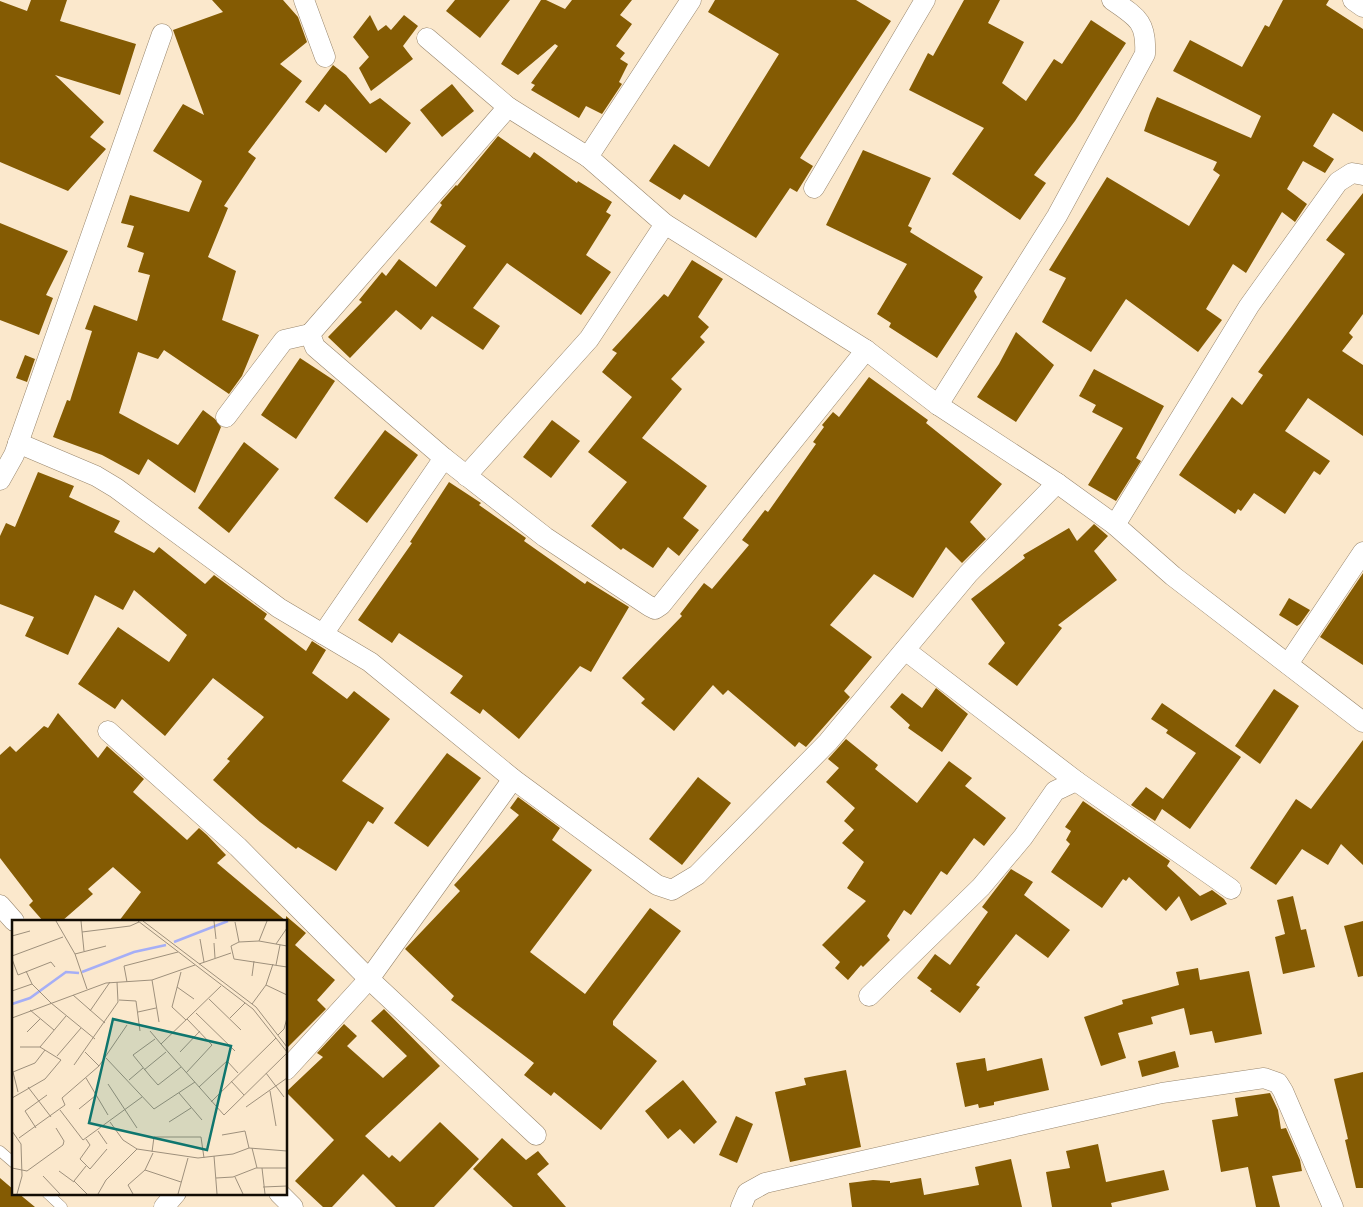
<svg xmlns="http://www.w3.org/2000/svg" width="1363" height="1207" viewBox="0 0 1363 1207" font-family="'Exo 2',sans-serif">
<rect width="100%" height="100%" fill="#fbe8cc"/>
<g fill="#845b03">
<polygon points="31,0 67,0 60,21 136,44 120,95 55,75 104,122 90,137 106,149 68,191 0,162 0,1 27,11"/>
<polygon points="212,0 283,0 298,17 307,42 280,64 302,81 248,152 256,158 224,206 228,208 208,257 236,271 222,320 259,335 242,376 229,394 164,350 158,359 138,352 119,413 178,445 203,410 215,419 221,427 195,493 148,459 139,475 102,455 53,437 67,400 70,401 92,331 85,329 94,305 137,321 150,275 138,272 144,253 127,247 134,226 121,223 130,195 189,212 202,181 153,151 183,104 204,115 173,30 223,12"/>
<polygon points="455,0 510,0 480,38 446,11"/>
<polygon points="541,0 546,0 565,9 572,0 632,0 620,15 632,24 616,46 625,53 620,59 628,64 619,82 622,84 602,114 586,106 579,118 531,90 535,85 531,83 558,46 555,44 518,75 501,64"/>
<polygon points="715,0 856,0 891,21 800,158 813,166 797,192 790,188 756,238 684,194 680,200 649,181 674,144 709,167 779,54 708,12"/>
<polygon points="964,0 1000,0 988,23 1024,42 1002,83 1026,101 1054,59 1062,64 1091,20 1126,43 1075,121 1034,175 1046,183 1020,220 952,174 984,128 909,90 928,53 933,56"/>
<polygon points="1283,0 1329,0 1326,5 1363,29 1363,132 1333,113 1313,146 1334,159 1325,173 1303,161 1287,189 1307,204 1295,222 1282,212 1246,273 1233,264 1206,309 1222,320 1198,352 1126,299 1091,352 1042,322 1066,278 1049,270 1107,177 1189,226 1220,175 1213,170 1217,162 1144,131 1150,113 1157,97 1251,138 1261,116 1173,71 1190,40 1242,67 1265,25 1269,27"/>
<polygon points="370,15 378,31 386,25 391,30 404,15 418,26 403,46 413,59 371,91 359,68 369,57 353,37"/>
<polygon points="333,65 346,75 370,104 380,98 411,123 386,153 325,104 319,112 305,102"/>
<polygon points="452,84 474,111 442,137 420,110"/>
<polygon points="498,136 530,158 534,152 577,183 578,181 612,202 606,212 611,215 586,255 611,272 581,315 507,263 473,308 500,326 483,350 432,316 421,330 396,310 350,358 328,337 362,302 359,300 382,272 386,276 399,259 436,287 466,246 430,222 442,205 440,203 456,185 457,186"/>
<polygon points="863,150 931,178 908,226 912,228 910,232 983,277 974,291 977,297 937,358 889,327 891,323 877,314 907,264 826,225"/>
<polygon points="1363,193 1363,314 1349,333 1353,337 1342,351 1363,365 1363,436 1308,398 1285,431 1330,461 1320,475 1314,471 1285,514 1254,493 1241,511 1238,509 1235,514 1179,475 1232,397 1242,405 1263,375 1258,372 1345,254 1326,240"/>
<polygon points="0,223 68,251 46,295 53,298 39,335 0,320"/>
<polygon points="692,260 723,279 698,317 709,327 700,337 705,342 671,379 682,389 642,438 707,486 683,518 699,530 679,556 668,547 653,568 623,548 621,550 591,526 627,482 588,452 632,397 602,372 617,353 612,350 664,294 668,297"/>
<polygon points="1016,332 1054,365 1016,422 977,397 999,364"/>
<polygon points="25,355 35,359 27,382 16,378"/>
<polygon points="300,358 335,381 296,439 261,415"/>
<polygon points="1094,369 1164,406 1136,458 1141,461 1116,501 1088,485 1123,428 1092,412 1096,405 1079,396"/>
<polygon points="869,377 928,420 926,423 1002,484 970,522 986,539 962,563 946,547 913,598 874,574 830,625 872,657 844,691 850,697 806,747 799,742 795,747 728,690 723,695 713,685 674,731 641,703 645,699 622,678 682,616 680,614 704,583 712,589 749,545 742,540 765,510 768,512 816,444 813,442 824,427 822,425 833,412 839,417"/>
<polygon points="552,420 580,441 551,478 523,457"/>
<polygon points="385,430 418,455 367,523 334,498"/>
<polygon points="244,442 279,469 229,533 198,508"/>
<polygon points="38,472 74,486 69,497 120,521 114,532 154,553 159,547 205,584 214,575 267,614 264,619 306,651 312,641 326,650 312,673 347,699 354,691 390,719 342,781 384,808 373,824 368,821 336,871 298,847 296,849 260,822 213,780 230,761 227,759 264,717 213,678 165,736 122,699 115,709 78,684 118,627 169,662 187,635 134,590 123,610 95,595 68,655 25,636 34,617 0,604 0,536 6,523 15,527"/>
<polygon points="449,482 481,503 479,505 526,538 524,541 585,584 587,581 629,607 591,672 580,666 519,739 483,709 480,714 450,693 463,676 399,633 392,643 358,620 412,543 410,542"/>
<polygon points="1094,524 1108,536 1094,551 1117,580 1058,625 1062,628 1017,686 988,664 1005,643 971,599 1025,558 1023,555 1069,528 1077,541"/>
<polygon points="1363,573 1363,665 1320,637"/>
<polygon points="1289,598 1310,610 1300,624 1297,626 1279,615"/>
<polygon points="936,688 968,714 942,752 908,728 910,725 890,707 902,693 922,708"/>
<polygon points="1274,689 1299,706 1260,764 1235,746"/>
<polygon points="1162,703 1241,757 1190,829 1162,809 1155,821 1131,805 1146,787 1163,799 1196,753 1166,733 1168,730 1151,719"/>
<polygon points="58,713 98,758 107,746 144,779 133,792 187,840 199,828 207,835 226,855 217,863 286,921 119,921 141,892 113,867 88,889 93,894 62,921 43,921 29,905 33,901 0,858 0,755 10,746 16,752 44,726 48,728"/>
<polygon points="846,739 878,765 875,769 917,803 949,761 972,778 965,786 1006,818 984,846 974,838 947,875 941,871 911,915 904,910 887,936 890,940 863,967 861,965 848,980 835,968 840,962 822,945 866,901 847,888 864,862 842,843 854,830 844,821 855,808 826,782 839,768 828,759"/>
<polygon points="1363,740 1363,865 1341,844 1328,865 1302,849 1276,885 1250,868 1296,799 1311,809"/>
<polygon points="447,753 481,778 428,847 394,823"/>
<polygon points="698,777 731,803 682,865 649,839"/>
<polygon points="518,797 560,828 552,840 592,870 530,952 585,994 650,908 681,931 613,1021 613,1025 657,1061 601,1130 554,1092 551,1096 524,1075 534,1063 451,1000 454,996 405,949 460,891 454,885 519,815 510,808"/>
<polygon points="1083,801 1170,861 1167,866 1200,896 1212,890 1224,899 1227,904 1191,921 1179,896 1166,911 1129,877 1126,881 1123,879 1102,908 1051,872 1070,844 1066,840 1071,831 1065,827"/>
<polygon points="1011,869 1033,882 1024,895 1070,930 1048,958 1016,934 976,985 980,987 960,1013 930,991 932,989 917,978 935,954 950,965 988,912 982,907"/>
<polygon points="1293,896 1301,930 1306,929 1315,967 1283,974 1275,937 1285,934 1277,900"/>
<polygon points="286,916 306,933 295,945 335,980 317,1000 326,1009 286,1049"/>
<polygon points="1363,921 1363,976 1358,977 1344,926"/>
<polygon points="1198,968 1200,980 1249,971 1262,1034 1215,1043 1212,1031 1190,1035 1184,1008 1151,1017 1153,1024 1118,1033 1126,1058 1101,1066 1084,1017 1123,1004 1122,1000 1179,985 1176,972"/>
<polygon points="384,1009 440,1066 365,1136 389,1158 392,1155 400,1162 440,1122 479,1159 434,1207 396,1207 363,1174 332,1207 323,1207 295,1181 334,1140 286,1092 323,1057 317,1053 344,1024 357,1036 347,1046 383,1078 407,1056 371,1021"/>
<polygon points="1175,1051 1179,1067 1142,1077 1138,1061"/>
<polygon points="985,1058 987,1071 1042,1058 1049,1090 994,1102 994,1105 979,1108 978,1104 965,1107 956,1063"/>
<polygon points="846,1070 861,1147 790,1162 775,1092 806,1085 804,1078"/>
<polygon points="1363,1072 1363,1188 1356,1188 1345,1140 1348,1139 1334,1079"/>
<polygon points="683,1080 717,1122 694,1144 680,1129 668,1139 645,1111"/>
<polygon points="1270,1093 1278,1110 1281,1129 1286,1128 1300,1160 1302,1171 1272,1176 1280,1207 1256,1207 1248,1167 1221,1172 1212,1120 1238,1116 1235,1098"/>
<polygon points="736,1116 753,1124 737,1163 719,1155"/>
<polygon points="502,1138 526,1160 538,1151 549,1164 537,1174 566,1207 513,1207 473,1169"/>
<polygon points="1098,1144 1106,1182 1164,1170 1169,1190 1111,1203 1112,1207 1052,1207 1046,1172 1070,1168 1066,1151"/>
<polygon points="1011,1159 1022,1207 852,1207 849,1183 873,1180 890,1181 890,1183 921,1178 924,1195 979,1185 975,1167"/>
<polygon points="0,1178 14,1190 14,1193 18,1193 35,1207 0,1207"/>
</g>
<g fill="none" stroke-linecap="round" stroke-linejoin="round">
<defs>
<g id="service">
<polyline points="0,1151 14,1163"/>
<polyline points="47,1193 62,1207"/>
</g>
<g id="minor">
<polyline points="304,0 325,57"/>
<polyline points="1353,0 1363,7"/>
<polyline points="427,38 508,107 588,157 691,0"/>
<polyline points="508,107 310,334 315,347 444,458 545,537 649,606 655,609 661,605 866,350"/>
<polyline points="588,157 665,224 866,350 938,405 1057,483 1115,525 1173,576 1363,722"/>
<polyline points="814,188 925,0"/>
<path d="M938,405L1057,216L1145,54C1147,22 1137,17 1112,0"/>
<polyline points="226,417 284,340 310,334"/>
<polyline points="18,443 96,476 116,488 279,608 370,662 513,779 657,885 672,890 697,875 828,742 968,574 1057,483"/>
<polyline points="466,476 589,339 665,224"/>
<polyline points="0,480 14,455 162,34"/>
<polyline points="1115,525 1249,306 1338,182 1352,173 1363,175"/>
<polyline points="323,634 444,458"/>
<polyline points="905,650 1076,781 1231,889"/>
<polyline points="1288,664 1363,552"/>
<polyline points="108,731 238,847 369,979 536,1135"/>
<polyline points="0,905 14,921"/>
<polyline points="869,996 981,887 1023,837 1055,791 1076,781"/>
<polyline points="286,1070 369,979 513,779"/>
<polyline points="279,1193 293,1207"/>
<polyline points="164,1207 176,1193"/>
<polyline points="741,1207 747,1193 765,1183 1162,1093 1264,1078 1278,1083 1283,1091 1333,1207"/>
</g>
</defs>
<use href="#service" stroke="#98866d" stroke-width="11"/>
<use href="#minor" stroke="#98866d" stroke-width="21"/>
<use href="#service" stroke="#fff" stroke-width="10"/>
<use href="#minor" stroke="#fff" stroke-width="20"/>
</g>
<g transform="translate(12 920)">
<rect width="275" height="275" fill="#fbe8cc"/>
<path fill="none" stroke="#a5aef6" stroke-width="2.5" d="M162,22L216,1M70,52L122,32L154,25M0,84L18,78L54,52L67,53"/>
<path fill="none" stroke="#9e907c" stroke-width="1" d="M44,1L63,34L94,26M69,1L72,31M126,1L241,89L275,132M131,1L244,87L275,127M202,1L204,19M223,2L227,22M70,12L118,6L127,2M0,16L18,11M188,19L192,42M247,21L255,1M202,23L203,38M264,24L275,8M275,26L247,21L227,22L219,26L222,39L275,47M63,34L75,69M0,36L51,17M0,39L6,55L39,42L43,47M187,44L219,33M264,45L268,25M14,51L20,64L39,83L83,119M169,52L160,87L174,100M240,56L242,41M140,60L147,102M115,62L112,46L166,32M254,65L275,75M165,67L182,79M0,71L20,64M61,75L93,103M197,79L229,110M107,80L124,81L128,111M240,84L254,65L261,44M18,90L42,110M78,91L98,62M126,92L144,88M184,93L223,131M0,98L94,63L140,60L183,45M218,98L233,83M138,111L149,124L209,66M15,112L28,99M266,115L272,109L275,98M143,119L121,135L138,156L146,165L169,147M149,124L212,195L275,133M28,127L54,96M73,132L87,146M168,132L188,111M45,136L69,108M94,138L142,189L183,162M62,145L106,82L105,62M132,150L154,132M174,153L200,125L175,99M254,153L272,177M74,158L96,195M117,160L131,148M219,161L232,175M96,164L125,208M16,167L39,197M187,167L215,141L226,153M258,171L264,206M6,172L1,152L23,143L33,130M167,173L190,200M0,178L33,159L49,140L28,127H8M199,182L264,118M234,187L275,158M67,189L83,176M48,190L71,220L130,177M98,202L111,220L125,229M157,202L179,188M24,208L13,191L35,175M0,211L9,224L10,256L5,274M86,211L95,224M210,215L233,211L237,228M7,218L53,185L50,178L87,146L115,105M74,219L78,225L68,239L78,249L95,229M240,228L245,248M140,232L142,217H189L192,238M202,236L205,274M74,246L62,261L75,274M0,248L15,251L51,225L52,221L44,208M250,248L253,274M133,250L169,262M47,251L62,262M31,256L48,274M223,257L231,274M204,258L221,257L244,248H275M251,267L275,266M86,274L94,260L125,229L186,238L221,234L237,228L275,231M121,274L116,265L133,250L141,233M166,274L176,238"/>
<path fill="#0f766e" fill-opacity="0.15" stroke="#0f766e" stroke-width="2.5" d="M101,99L219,126L195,230L77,203Z"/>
<rect width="275" height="275" fill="none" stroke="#120c04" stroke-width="2.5"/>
</g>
</svg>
